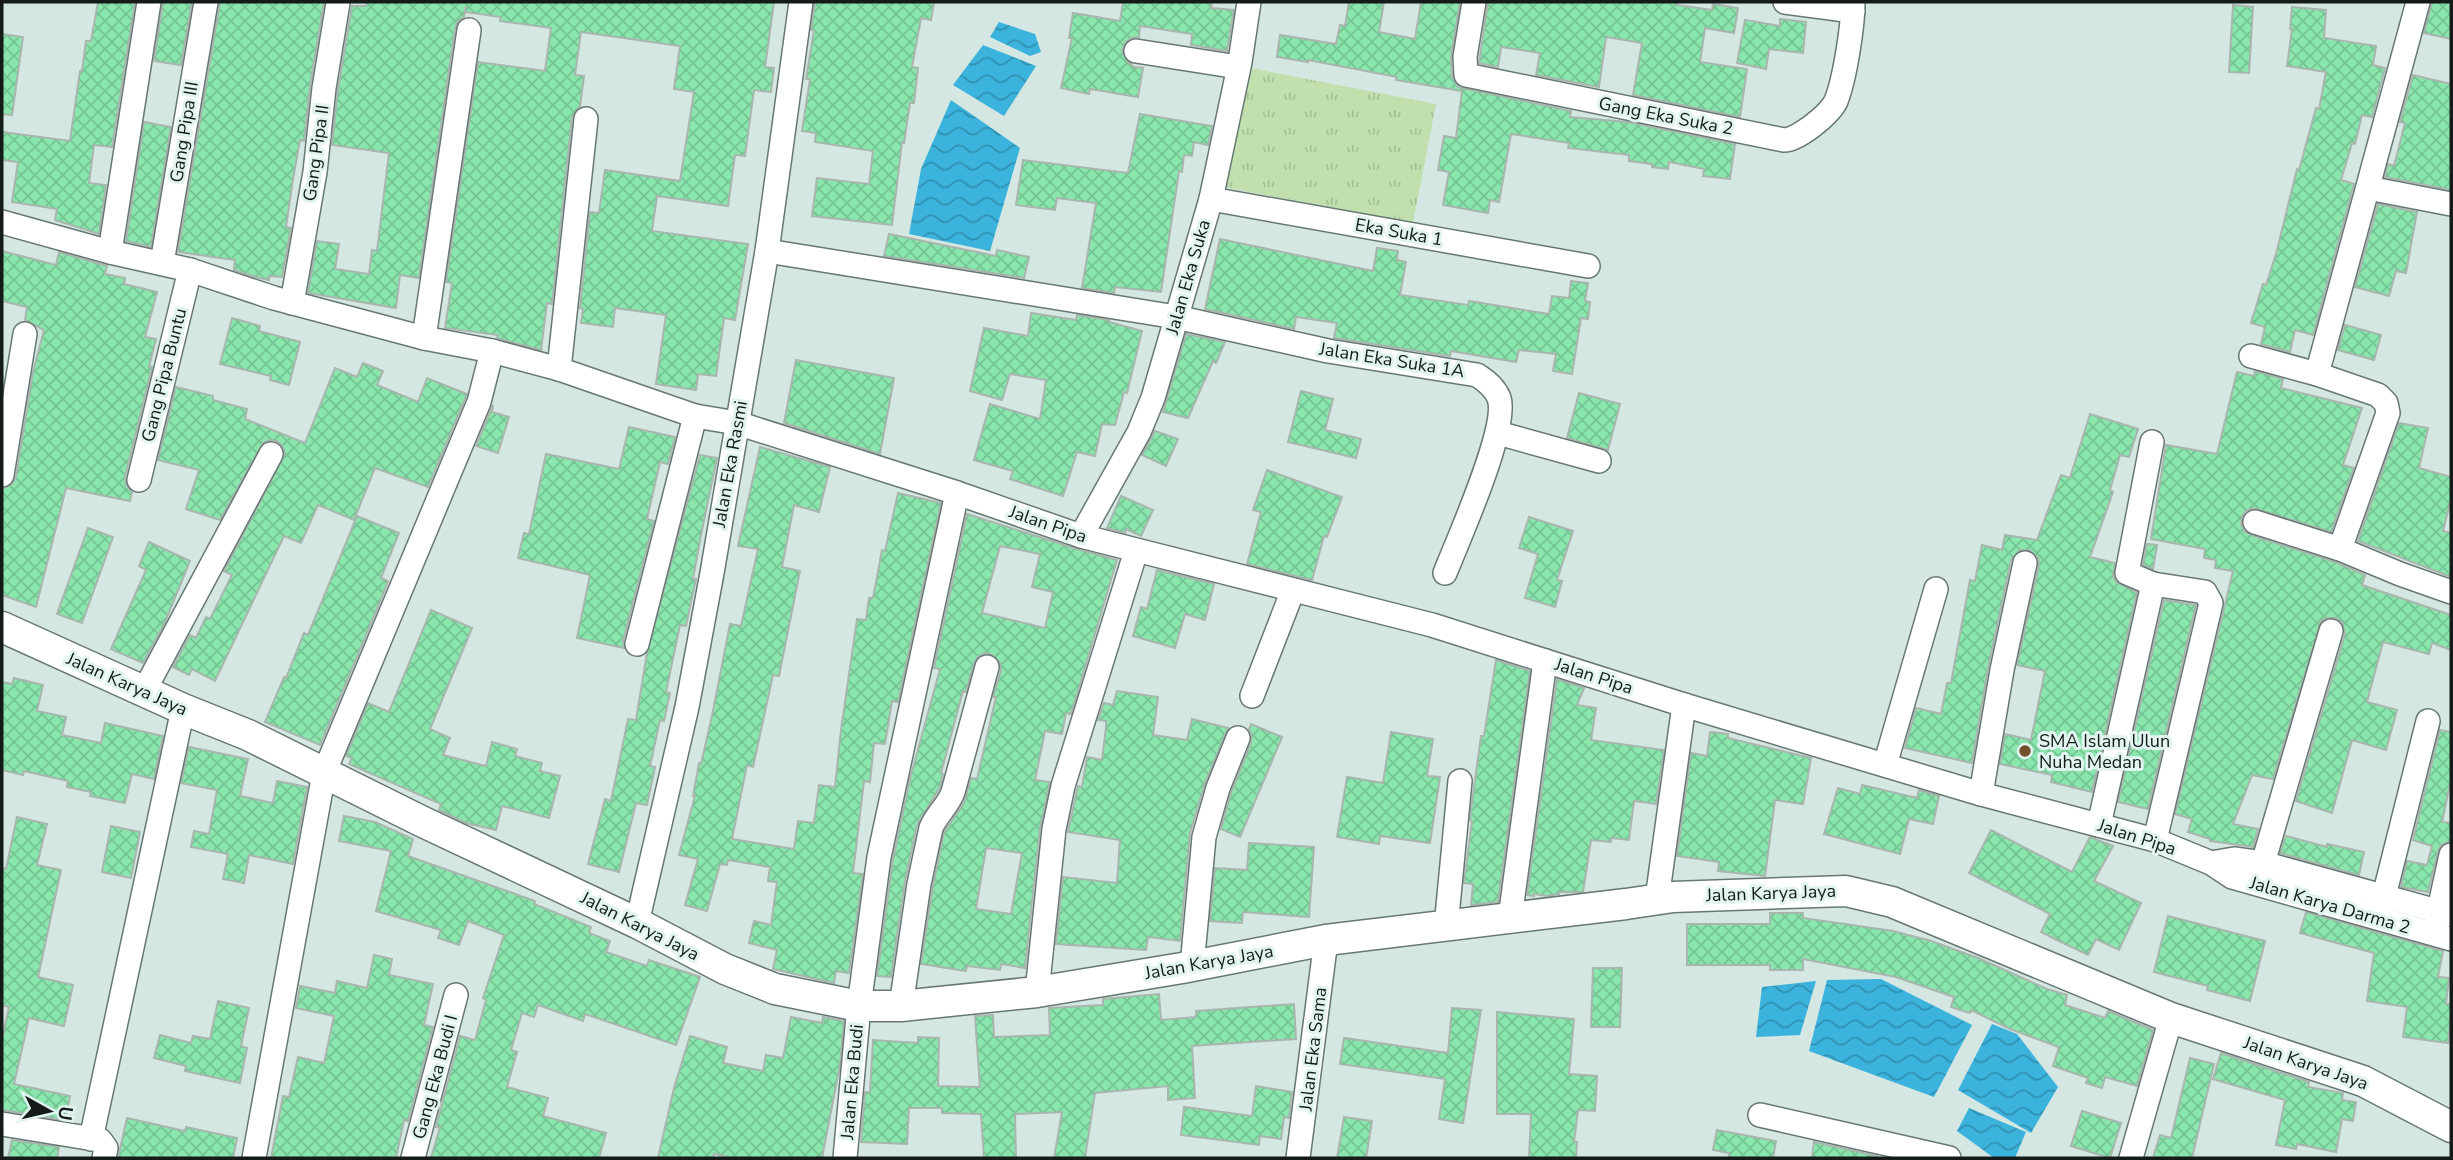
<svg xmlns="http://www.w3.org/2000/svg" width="2453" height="1160" viewBox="0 0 2453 1160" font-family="'Nunito Sans',sans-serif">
<defs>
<pattern id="grass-tufts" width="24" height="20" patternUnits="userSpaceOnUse" patternTransform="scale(1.75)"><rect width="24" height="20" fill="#c2e0ae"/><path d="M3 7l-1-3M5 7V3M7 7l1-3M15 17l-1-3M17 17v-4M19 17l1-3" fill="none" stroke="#a6c095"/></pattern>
<pattern id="water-waves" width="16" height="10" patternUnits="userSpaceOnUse" patternTransform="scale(1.75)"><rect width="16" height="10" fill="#3bb3dd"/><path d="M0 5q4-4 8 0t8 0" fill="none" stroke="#3091b2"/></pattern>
<pattern id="building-cross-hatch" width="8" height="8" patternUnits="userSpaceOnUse" patternTransform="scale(1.75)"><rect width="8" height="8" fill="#89e6ad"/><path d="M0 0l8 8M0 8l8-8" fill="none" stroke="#75c594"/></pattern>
</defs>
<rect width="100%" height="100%" fill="#d5e7e2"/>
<polygon fill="url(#grass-tufts)" points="1241,66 1436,104 1413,223 1218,186"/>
<g fill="url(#water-waves)">
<polygon points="999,22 1035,34 1041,52 1030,56 990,37"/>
<polygon points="983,45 1036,66 1004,116 953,85"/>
<polygon points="951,100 1020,148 990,251 909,234 921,169"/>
<polygon points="1881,979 1972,1025 1934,1097 1809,1051 1827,980"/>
<polygon points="1816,981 1800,1035 1756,1037 1762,987"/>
<polygon points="1992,1024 2017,1034 2058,1087 2031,1133 1958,1090"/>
<polygon points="1969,1108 2026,1132 2015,1158 1994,1158 1957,1131"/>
</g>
<g fill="url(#building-cross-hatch)" stroke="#a8b6ad" stroke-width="2" fill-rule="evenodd">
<polygon points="98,2 135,2 112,147 94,145 89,183 106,185 99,234 55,220 57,209 12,202 18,162 2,160 2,132 70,141 80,71 82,71 86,41 91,41"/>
<polygon points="163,2 192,2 181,65 154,61"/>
<polygon points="220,2 324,2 310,86 304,141 300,140 293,179 286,227 291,228 282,277 269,276 269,280 259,278 234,270 235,260 178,252"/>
<polygon points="367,2 774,2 765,67 774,68 771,92 754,90 745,156 735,155 728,206 657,196 652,231 748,244 735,320 724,318 716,376 698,374 696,390 656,384 666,315 615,308 613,327 581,323 583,309 580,308 590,212 599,213 605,170 680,181 694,92 674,89 680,46 581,32 575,75 584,76 580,106 572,117 552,304 547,303 541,350 497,338 498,335 445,328 452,283 446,282 478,62 545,71 551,28 500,21 501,17 465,12 466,6 464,17 458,21 455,28 419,278 400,275 396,308 308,293 317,241 339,244 335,269 369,274 372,250 377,251 389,153 332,145 338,90 352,6 366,6"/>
<polygon points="815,2 934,2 931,20 921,18 912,67 918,68 914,103 910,103 904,143 902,142 892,225 812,216 817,178 869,184 873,151 815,142 816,133 802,131 810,79 806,79 814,30 811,30"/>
<polygon points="1123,2 1212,2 1211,8 1234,10 1227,51 1191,45 1192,34 1140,26 1139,37 1132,38 1126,42 1122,50 1127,61 1134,67 1143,68 1138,97 1090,89 1089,94 1061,88 1072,38 1069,38 1073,13 1120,21"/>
<polygon points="1349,2 1384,2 1379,32 1415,39 1421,2 1460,2 1451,57 1452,76 1458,87 1571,111 1570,117 1628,122 1735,144 1730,179 1703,176 1704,169 1669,162 1668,169 1652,167 1652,164 1629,161 1629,155 1568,148 1569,143 1511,134 1499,202 1490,200 1488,213 1443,205 1449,172 1438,170 1444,136 1456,138 1462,91 1396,80 1397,77 1308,60 1308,62 1277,57 1280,35 1336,44 1340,25 1345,26"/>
<polygon points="1488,2 1678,2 1677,5 1712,10 1713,4 1738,8 1734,33 1705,28 1700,62 1747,69 1740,117 1633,95 1642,43 1606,37 1599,87 1536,75 1540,53 1501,47 1498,67 1479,63"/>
<polygon points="2432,2 2451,2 2451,39 2424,33"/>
<polygon points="2233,5 2253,7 2249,73 2229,72"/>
<polygon points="2292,7 2326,10 2324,38 2376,46 2373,65 2385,68 2372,117 2362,115 2355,144 2352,143 2341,180 2354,184 2313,335 2295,330 2290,352 2261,344 2265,327 2251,323 2263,284 2266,285 2276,254 2297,169 2299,170 2316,108 2319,109 2326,72 2287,66 2292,29 2290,29"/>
<polygon points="1780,19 1806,22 1803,53 1769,49 1766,69 1737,63 1745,20 1780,26"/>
<polygon points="2,34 23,37 12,115 2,114"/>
<polygon points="2413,75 2451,84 2451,190 2385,177 2388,164 2394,166 2405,123 2400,122"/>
<polygon points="1140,114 1212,126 1208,145 1194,142 1192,156 1184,155 1182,172 1179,171 1161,292 1115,287 1114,293 1082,288 1096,203 1057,198 1055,210 1016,205 1023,160 1128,173"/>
<polygon points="144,122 171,127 151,247 126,241"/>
<polygon points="2378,204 2417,212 2406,273 2396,271 2389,296 2355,287"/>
<polygon points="889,234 996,256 997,250 1029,257 1024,278 884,256"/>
<polygon points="1220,239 1373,271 1377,248 1398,251 1397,260 1406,262 1400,295 1468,305 1469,301 1549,314 1552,296 1569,298 1571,281 1588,283 1585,301 1590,302 1588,319 1581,318 1572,374 1553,371 1556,354 1519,350 1516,362 1451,351 1450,356 1334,338 1337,323 1296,317 1294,329 1205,309"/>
<polygon points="2,251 56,265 59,252 107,266 105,274 125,278 124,284 157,292 145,337 156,339 149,367 152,367 125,477 126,485 132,492 130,501 66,488 36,607 2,595 2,489 12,484 16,477 33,372 44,330 25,320 27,307 2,301"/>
<polygon points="1031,313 1076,320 1077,315 1109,320 1109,322 1142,331 1127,393 1124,392 1115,425 1102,424 1095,456 1077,452 1063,496 1010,479 1013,471 974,460 990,404 1040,419 1046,380 1010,374 1002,400 970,391 984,328 1028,336"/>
<polygon points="232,318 260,326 259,331 300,342 289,385 270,380 271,376 220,364"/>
<polygon points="2345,325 2381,335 2374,360 2338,350"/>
<polygon points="1186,334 1225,342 1216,363 1213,361 1188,418 1163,412"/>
<polygon points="796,360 894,378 880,454 784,423"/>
<polygon points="363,363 383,371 377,385 418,402 427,378 467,394 428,487 375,468 354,520 318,505 301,543 284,536 215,681 192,669 189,675 173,667 190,635 196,638 206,617 210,619 232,575 224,571 285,454 283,447 277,441 270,440 263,443 220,520 186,509 199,470 158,460 176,387 213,396 213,400 247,409 245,419 305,443 335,368 357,377"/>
<polygon points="2255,371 2283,379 2281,388 2362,408 2343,465 2354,468 2331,532 2253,508 2246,511 2242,517 2241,524 2244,531 2251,535 2335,562 2365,575 2362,585 2451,615 2451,650 2432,643 2429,654 2383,642 2367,702 2397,710 2386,750 2352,740 2332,813 2296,801 2345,634 2342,622 2336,618 2327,618 2321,621 2273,779 2252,775 2233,824 2258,829 2253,847 2210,841 2210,839 2188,832 2192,819 2175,814 2233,571 2215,568 2216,560 2204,558 2205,549 2151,539 2166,445 2217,454 2237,372 2254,376"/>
<polygon points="1301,391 1333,399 1325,430 1361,439 1356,458 1288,442"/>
<polygon points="1579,393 1620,404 1608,450 1567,438"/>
<polygon points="493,405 492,412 509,417 498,453 476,446"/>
<polygon points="2090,414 2138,429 2129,457 2120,455 2110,490 2113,492 2090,557 2115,563 2113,576 2116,582 2137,592 2092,792 2051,782 2052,775 2000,764 2005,734 2031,740 2045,671 2017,665 2039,565 2038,558 2029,550 2020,550 2011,560 1988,668 1972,763 1905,748 1916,708 1941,714 1947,683 1951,683 1970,580 1975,581 1982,545 2002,550 2005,535 2037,540 2061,475 2070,478"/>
<polygon points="2399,423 2428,428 2419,468 2451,477 2451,499 2443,531 2451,533 2451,577 2358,541"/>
<polygon points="629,427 675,437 668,464 660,462 647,519 654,521 623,641 624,648 577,638 590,575 518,558 524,533 529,534 546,454 619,469"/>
<polygon points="1155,431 1178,439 1166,466 1142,455"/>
<polygon points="760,447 830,467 819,512 794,505 782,567 800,571 779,676 773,675 753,767 747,765 732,839 794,849 798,821 814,823 819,785 835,787 841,730 857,619 866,620 869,598 873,598 882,550 885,551 898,493 941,503 898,702 892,701 885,744 874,743 870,782 864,781 853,873 863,874 849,973 836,971 834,983 773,969 777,950 749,943 754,921 771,925 777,882 768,881 770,867 728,860 727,865 720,864 707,911 685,905 698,859 679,855 695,796 693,796 699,763 701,764 712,716 730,624 741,626 758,549 738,546"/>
<polygon points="700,455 717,458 701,535 693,579 696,579 686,626 680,625 666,692 670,693 664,721 660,720 650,766 655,767 647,805 636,803 619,872 588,864 605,799 611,801 628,719 636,720 647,653"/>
<polygon points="1267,470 1342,497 1327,537 1324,536 1312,580 1247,564 1261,512 1253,510"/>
<polygon points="1121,496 1153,510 1141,536 1126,529 1125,533 1107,528"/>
<path d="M967,514L1077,549L1117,560L1071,714L1066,713L1062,734L1045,731L1035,780L1050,782L1040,828L1025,968L1001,964L1000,970L967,966L966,971L921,964L933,886L944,832L964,803L971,778L977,779L996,697H993L1001,671L1000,663L991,654L984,653L978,657L974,663L966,692L963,691L941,773L943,774L940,787L917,825L905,881L891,977L877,976L893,859L911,775L940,669L934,668ZM1000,546L1040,554L1032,587L1053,592L1045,628L982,613ZM986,848L1022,853L1011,914L976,909Z"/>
<polygon points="357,516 399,533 381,578 388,581 379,604 320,745 265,722 284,677 286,678 304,633 308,635"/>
<polygon points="1529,517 1573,531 1557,580 1562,581 1555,607 1525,598 1538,554 1519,548"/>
<polygon points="88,528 113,537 82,623 57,614"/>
<polygon points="149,542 190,561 165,622 143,663 111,649 146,570 139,566"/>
<polygon points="2147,544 2157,545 2153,569 2143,565"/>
<polygon points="1157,570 1214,584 1205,620 1185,614 1175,648 1133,636 1141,607 1147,609"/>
<polygon points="2164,600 2196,605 2148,809 2118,802"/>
<polygon points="431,610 472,628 430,729 450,738 443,755 486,766 492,742 517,749 515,756 542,763 540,771 560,776 549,818 502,806 496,830 466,823 439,810 441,804 349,764 352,758 346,756 368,703 389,712"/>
<polygon points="1496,660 1530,671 1498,902 1471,905 1473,884 1464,883 1472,821 1470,820 1471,810 1481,736 1484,736"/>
<polygon points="14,678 43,685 37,711 66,717 62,735 101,743 105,723 163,736 154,779 132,774 125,803 90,796 91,792 67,787 68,781 24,771 23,775 2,770 2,682 12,684"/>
<polygon points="1557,679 1584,688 1577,705 1596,708 1591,740 1664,750 1656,804 1634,801 1629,840 1611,838 1611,842 1591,840 1583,892 1559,892 1559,894 1547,896 1534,894 1534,896 1527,895"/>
<polygon points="1117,691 1158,697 1153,735 1187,740 1192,719 1228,728 1205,783 1190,833 1180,941 1148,937 1146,950 1056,944 1063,877 1117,883 1120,840 1068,832 1077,790 1078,786 1082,787 1087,757 1102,760 1106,727 1106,721 1098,720 1104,703 1113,705"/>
<polygon points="1251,724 1282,737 1240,837 1221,829 1231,793 1251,743 1252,735 1249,729"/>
<polygon points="2440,730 2451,732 2451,779 2442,822 2451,823 2451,841 2441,845 2438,851 2428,892 2401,887 2407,861 2427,865 2432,846 2413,840"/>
<polygon points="1391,732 1433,739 1427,776 1440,777 1430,843 1380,836 1379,844 1337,837 1347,777 1383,783"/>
<polygon points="1710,732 1728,734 1728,738 1811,758 1803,804 1775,800 1765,876 1718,871 1719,862 1677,856 1691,753 1707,756"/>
<polygon points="189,747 248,759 240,796 273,803 277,781 307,787 293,864 249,855 244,883 223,879 228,854 191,847 194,831 209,834 217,790 181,783"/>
<polygon points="1862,785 1917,798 1919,790 1939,796 1933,824 1909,819 1900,854 1824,834 1838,788 1860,794"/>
<polygon points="344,816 375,822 413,839 408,856 535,901 534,904 591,927 589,933 610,941 606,952 647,966 649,960 700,977 676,1045 585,1014 583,1021 538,1005 534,1017 522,1013 511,1050 517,1052 507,1087 548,1098 543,1116 606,1133 599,1158 431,1158 440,1127 436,1127 460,1036 475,1040 486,1000 483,998 504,935 468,921 459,945 438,938 441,930 376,911 391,851 339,841"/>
<polygon points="17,817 47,824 37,865 61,870 38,977 73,985 64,1026 29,1018 14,1084 70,1096 65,1120 2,1110 2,1039 9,1007 2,1005 2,868 6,869"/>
<polygon points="111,826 140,832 131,878 102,872"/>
<polygon points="1991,830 2072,872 2090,837 2113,846 2094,881 2141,903 2119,950 2096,939 2088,955 2061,942 2041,932 2050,914 1969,873"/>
<polygon points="2286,836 2327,847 2327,844 2364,852 2359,875 2280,853"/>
<polygon points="1249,843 1314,847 1309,917 1243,912 1242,923 1210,921 1215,868 1247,870"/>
<polygon points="2306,912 2443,951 2438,977 2449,978 2446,1004 2451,1004 2451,1015 2448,1043 2403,1037 2407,1007 2367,1001 2374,953 2300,933"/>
<polygon points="1770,913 1803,913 1803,918 1893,931 1931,941 1978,958 2047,989 2067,995 2065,1005 2105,1018 2108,1011 2153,1030 2137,1086 2105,1077 2102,1088 2086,1083 2088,1078 2053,1066 2059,1047 2010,1029 1971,1010 1970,1013 1951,1007 1954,997 1896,977 1803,959 1803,970 1770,970 1770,965 1687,965 1687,924 1770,924"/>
<polygon points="2168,916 2265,941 2250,1001 2207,990 2208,986 2154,972"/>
<polygon points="374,955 392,959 389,975 433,984 424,1025 433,1027 408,1121 404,1120 396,1158 271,1158 283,1096 289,1097 298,1057 324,1063 334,1016 296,1008 300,986 335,993 337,981 367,988"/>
<polygon points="1593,968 1622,968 1620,1027 1591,1027"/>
<polygon points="1159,994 1161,1020 1196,1017 1196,1011 1294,1004 1296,1039 1192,1046 1195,1098 1168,1100 1168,1086 1095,1093 1085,1158 1054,1158 1062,1112 1015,1114 1016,1158 984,1158 981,1114 942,1113 942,1108 909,1108 907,1144 861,1142 865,1092 870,1092 873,1040 918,1043 918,1037 939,1038 938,1086 980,1087 975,1016 993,1015 994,1037 1050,1035 1049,1008 1103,1005 1103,999"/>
<polygon points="218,1001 249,1008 241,1046 247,1048 240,1083 185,1071 186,1066 154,1058 160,1035 191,1043 193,1036 210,1039"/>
<polygon points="1452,1008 1481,1010 1463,1123 1439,1119 1445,1079 1340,1064 1344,1038 1448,1053"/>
<polygon points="1497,1012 1574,1019 1569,1074 1597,1076 1595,1111 1578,1110 1574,1142 1577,1142 1576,1158 1529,1158 1531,1114 1497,1114"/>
<polygon points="791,1017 822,1023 823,1017 844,1021 840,1065 822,1158 733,1158 714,1154 713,1158 658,1158 674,1088 690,1036 727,1047 723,1063 763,1071 766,1055 783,1058"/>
<polygon points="2221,1053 2309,1082 2308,1087 2343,1093 2342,1100 2356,1102 2353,1121 2342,1119 2336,1152 2297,1144 2296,1149 2276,1145 2285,1100 2213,1079"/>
<polygon points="2190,1058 2214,1064 2192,1158 2153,1158 2160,1135 2171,1138"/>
<polygon points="1256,1086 1292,1092 1289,1118 1284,1117 1281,1139 1260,1136 1259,1145 1181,1135 1184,1107 1252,1116"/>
<polygon points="2082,1111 2121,1123 2110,1158 2071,1146"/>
<polygon points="1344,1117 1372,1121 1366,1158 1337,1158"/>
<polygon points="127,1118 185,1131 186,1127 237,1138 233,1158 118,1158"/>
<polygon points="1717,1130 1776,1141 1773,1158 1729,1158 1729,1153 1713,1150"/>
<polygon points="12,1140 59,1147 57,1158 8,1158"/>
<polygon points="1814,1142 1877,1156 1877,1158 1812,1158"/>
</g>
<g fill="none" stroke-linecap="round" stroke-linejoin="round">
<defs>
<g id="minor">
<path d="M1474,2L1465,57L1466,75L1784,140C1798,140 1830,114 1836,101C1845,78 1853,26 1853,2"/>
<polyline points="1785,2 1853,11"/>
<polyline points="1136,51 1238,67"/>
<polyline points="2368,188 2451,204"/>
<polyline points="1211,199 1588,266"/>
<polyline points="2,222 110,252 190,270 274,298 424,338 492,351 559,369 695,416 737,423 957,493 1081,536 1432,625 1684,705 1981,794 2155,840 2211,863 2232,877 2451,939"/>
<path d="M767,251L1176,317L1328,351L1477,375C1485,380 1495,388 1499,398C1509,427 1458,540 1445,573"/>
<polyline points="110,252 149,2"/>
<polyline points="162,263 206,2"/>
<polyline points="292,303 315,172 324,88 338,3"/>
<polyline points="424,338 469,30"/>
<polyline points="2251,356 2317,374"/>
<polyline points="559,369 586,119"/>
<polyline points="1498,433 1599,461"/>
<polyline points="2152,442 2127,573 2153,584 2205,592 2211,603 2155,840"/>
<polyline points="2,475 25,334"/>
<polyline points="139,480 190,270"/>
<polyline points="2255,522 2340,549 2400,574 2451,592"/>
<polyline points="1081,536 1139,432 1153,398 1211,199 1240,62 1249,2"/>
<polyline points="2340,549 2388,413 2386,403 2378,395 2317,374 2418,2"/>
<polyline points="637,644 695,416"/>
<polyline points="144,691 271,454"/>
<polyline points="1252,696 1293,590"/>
<polyline points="1885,765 1936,589"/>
<polyline points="1981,794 2002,670 2025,563"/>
<polyline points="2099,825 2153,584"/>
<polyline points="2211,863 2234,859 2263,863 2451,915"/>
<polyline points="2263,863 2331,631"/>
<polyline points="1657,899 1684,705"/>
<polyline points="2381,908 2428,721"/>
<polyline points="1510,918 1545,661"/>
<polyline points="637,923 687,707 712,573 767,251 801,2"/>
<polyline points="2436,923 2451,855"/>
<polyline points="1446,927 1460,781"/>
<polyline points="1192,966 1204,837 1218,788 1238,738"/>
<polyline points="1037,992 1054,829 1063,786 1136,551"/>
<path d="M901,1006L919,884L931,828C936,815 948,806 953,792L987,667"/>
<polyline points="1760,1115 1949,1158"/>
<polyline points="2,1124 100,1140 106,1148 104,1158"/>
<polyline points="91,1139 183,709"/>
<polyline points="254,1158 324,773 479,402 492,351"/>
<polyline points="413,1158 456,995"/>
<polyline points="845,1158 859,1006 879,857 957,493"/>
<polyline points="1298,1158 1326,940"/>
<polyline points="2131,1158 2171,1018"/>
</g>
<polyline id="major" points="2,627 183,709 248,735 421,821 637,923 725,969 775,989 859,1006 901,1006 1037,992 1182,968 1326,940 1626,904 1673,897 1846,891 1892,902 2171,1018 2363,1081 2451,1127"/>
</defs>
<use href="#minor" stroke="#677874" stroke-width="26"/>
<use href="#major" stroke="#677874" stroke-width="33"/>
<use href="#minor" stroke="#fff" stroke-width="23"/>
<use href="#major" stroke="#fff" stroke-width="30"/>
</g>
<circle fill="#754f2b" stroke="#e2f4f0" stroke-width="2.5" cx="2025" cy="751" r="7"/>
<g text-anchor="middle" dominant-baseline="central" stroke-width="6" stroke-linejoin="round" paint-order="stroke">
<g font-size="18" fill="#141b19" stroke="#e2f4f0">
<text transform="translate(1666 116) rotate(11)">Gang Eka Suka 2</text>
<text transform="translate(184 132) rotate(-81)">Gang Pipa III</text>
<text transform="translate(316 153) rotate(-82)">Gang Pipa II</text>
<text transform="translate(1399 232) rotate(10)">Eka Suka 1</text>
<text transform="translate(1188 277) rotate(-74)">Jalan Eka Suka</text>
<text transform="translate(1392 360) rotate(9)">Jalan Eka Suka 1A</text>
<text transform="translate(164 375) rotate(-76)">Gang Pipa Buntu</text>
<text transform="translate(730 464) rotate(-80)">Jalan Eka Rasmi</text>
<text transform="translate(1048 524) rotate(19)">Jalan Pipa</text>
<text transform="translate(1594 676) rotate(18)">Jalan Pipa</text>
<text transform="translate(127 684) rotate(24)">Jalan Karya Jaya</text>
<text transform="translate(2137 837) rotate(18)">Jalan Pipa</text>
<text transform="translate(1771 893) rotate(-2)">Jalan Karya Jaya</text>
<text transform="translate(2330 905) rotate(16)">Jalan Karya Darma 2</text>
<text transform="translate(640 926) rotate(27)">Jalan Karya Jaya</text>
<text transform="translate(1209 962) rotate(-10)">Jalan Karya Jaya</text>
<text transform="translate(1313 1049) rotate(-83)">Jalan Eka Sama</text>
<text transform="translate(2306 1063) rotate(19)">Jalan Karya Jaya</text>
<text transform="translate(435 1077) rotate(-75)">Gang Eka Budi I</text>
<text transform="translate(852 1082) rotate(-85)">Jalan Eka Budi</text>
</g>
<g font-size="18" fill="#141b19" stroke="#e2f4f0" text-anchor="start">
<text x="2039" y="741">SMA Islam Ulun<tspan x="2039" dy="21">Nuha Medan</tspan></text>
</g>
</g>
<rect width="2453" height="1160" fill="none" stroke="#141b19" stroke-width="7"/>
<g transform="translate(49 1111) rotate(98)" stroke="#e2f4f0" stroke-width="5" paint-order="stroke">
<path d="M0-5L12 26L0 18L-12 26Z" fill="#141b19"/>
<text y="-10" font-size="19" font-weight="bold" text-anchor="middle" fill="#141b19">U</text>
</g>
</svg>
